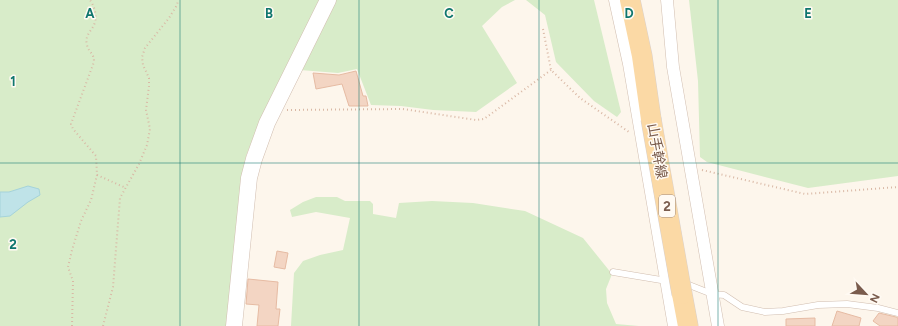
<svg xmlns="http://www.w3.org/2000/svg" width="898" height="326" viewBox="0 0 898 326" font-family="Figtree,'Noto Sans JP',sans-serif">
<rect width="100%" height="100%" fill="#fdf6ec"/>
<g fill="#d8ecc9">
<polygon points="0,0 320,0 257,128 246,156 228,326 0,326"/>
<polygon points="334,0 515,0 502,7 482,26 517,83 476,112 433,110 401,106 371,105 357,69 338,73 300,70"/>
<polygon points="526,0 594,0 621,112 617,117 594,101 556,62 545,15"/>
<polygon points="689,0 898,0 898,176 808,188 707,162 700,157 698,81"/>
<polygon points="316,197 337,197 345,201 370,201 373,204 373,214 396,218 399,203 432,201 473,203 525,211 583,238 612,274 606,289 607,303 616,324 639,326 291,326 294,273 303,261 320,255 343,250 350,218 316,212 292,217 290,210 303,202"/>
</g>
<polygon fill="#bfe3e8" stroke="#a5d3da" points="28,186 39,189 40,195 28,202 10,216 0,217 0,192 9,192"/>
<g fill="#f3d5c3" stroke="#e6bba3">
<polygon points="356,71 363,96 366,96 368,106 349,106 342,84 316,89 313,73 339,75"/>
<polygon points="277,251 288,253 285,269 274,267"/>
<polygon points="248,279 278,282 276,309 280,309 278,326 257,326 259,305 246,304"/>
<polygon points="837,311 861,318 859,326 832,326"/>
<polygon points="879,313 896,317 898,318 898,326 880,326 873,321"/>
<polygon points="815,318 815,326 786,326 786,319"/>
</g>
<g fill="none" stroke-linecap="round" stroke-linejoin="round">
<defs>
<g id="service">
<polyline points="613,272 667,281"/>
<polyline points="684,283 712,294 724,295 742,307 765,312 783,311 818,305 847,304 878,308 898,313"/>
</g>
<g id="minor">
<polyline points="615,0 629,64 674,326"/>
<polyline points="667,0 673,67 718,326"/>
</g>
<polyline id="tertiary" points="234,326 249,178 254,159 267,123 328,0"/>
<g id="primary">
<polyline points="630,0 642,56 651,119"/>
<polyline points="682,294 688,326"/>
</g>
</defs>
<use href="#service" stroke="#d1beb0" stroke-width="7"/>
<use href="#minor" stroke="#d1beb0" stroke-width="13"/>
<use href="#tertiary" stroke="#d1beb0" stroke-width="17"/>
<use href="#primary" stroke="#dad1cd" stroke-width="21"/>
<g stroke="#d9b8a5" stroke-width="2" stroke-dasharray="1 3" stroke-linecap="butt">
<polyline points="543,29 551,70 580,98 629,132"/>
<polyline points="287,110 403,109 476,120 484,119 551,70"/>
<polyline points="702,170 805,194 898,187"/>
<polyline points="97,175 126,188"/>
<path d="M72,326L73,281L68,267L72,250L81,221L91,200L97,175L96,156L73,129L71,124L94,62C94,53 89,53 87,45C84,35 93,30 95,22C97,14 94,6 90,0"/>
<polyline points="103,326 113,287 120,198 139,164 147,145 150,129 146,110 149,86 149,78 143,65 142,57 145,48 169,18 177,5 178,0"/>
</g>
<use href="#service" stroke="#fff" stroke-width="6"/>
<use href="#minor" stroke="#fff" stroke-width="12"/>
<use href="#tertiary" stroke="#fff" stroke-width="16"/>
<use href="#primary" stroke="#fbd9a5" stroke-width="20"/>
<defs>
<polyline id="primary-bridge" points="651,119 682,294"/>
</defs>
<use href="#primary-bridge" stroke="#dad1cd" stroke-width="21" stroke-linecap="butt"/>
<use href="#primary-bridge" stroke="#fbd9a5" stroke-width="20"/>
</g>
<path fill="none" stroke="#0f766e" stroke-width="1" stroke-opacity="0.55" d="M180,0V326M359,0V326M539,0V326M718,0V326M0,163H898"/>
<g text-anchor="middle" dominant-baseline="central" stroke-width="3" stroke-linejoin="round" paint-order="stroke">
<rect fill="#fffaf3" stroke="#a28b7f" stroke-width="1" x="659" y="195" width="16" height="22" rx="3"/>
<g font-size="13" font-weight="bold" fill="#7a5c4d">
<text x="667" y="206">2</text>
</g>
<g font-size="14" fill="#7a5c4d" stroke="#fffaf3">
<text transform="translate(657 151) rotate(80)">山手幹線</text>
</g>
</g>
<g font-size="13" text-anchor="middle" font-weight="bold" fill="#0f766e" stroke="#fffaf3" stroke-width="3" stroke-linejoin="round" paint-order="stroke">
<text x="90" y="18">A</text>
<text x="269" y="18">B</text>
<text x="449" y="18">C</text>
<text x="629" y="18">D</text>
<text x="808" y="18">E</text>
<text x="13" y="86">1</text>
<text x="13" y="249">2</text>
</g>
<g transform="translate(866 294) rotate(116)" stroke="#fffaf3" stroke-width="3" paint-order="stroke">
<path d="M0-3L7 15L0 10L-7 15Z" fill="#7a5c4d"/>
<text y="-6" font-size="11" font-weight="bold" text-anchor="middle" fill="#7a5c4d">N</text>
</g>
</svg>
